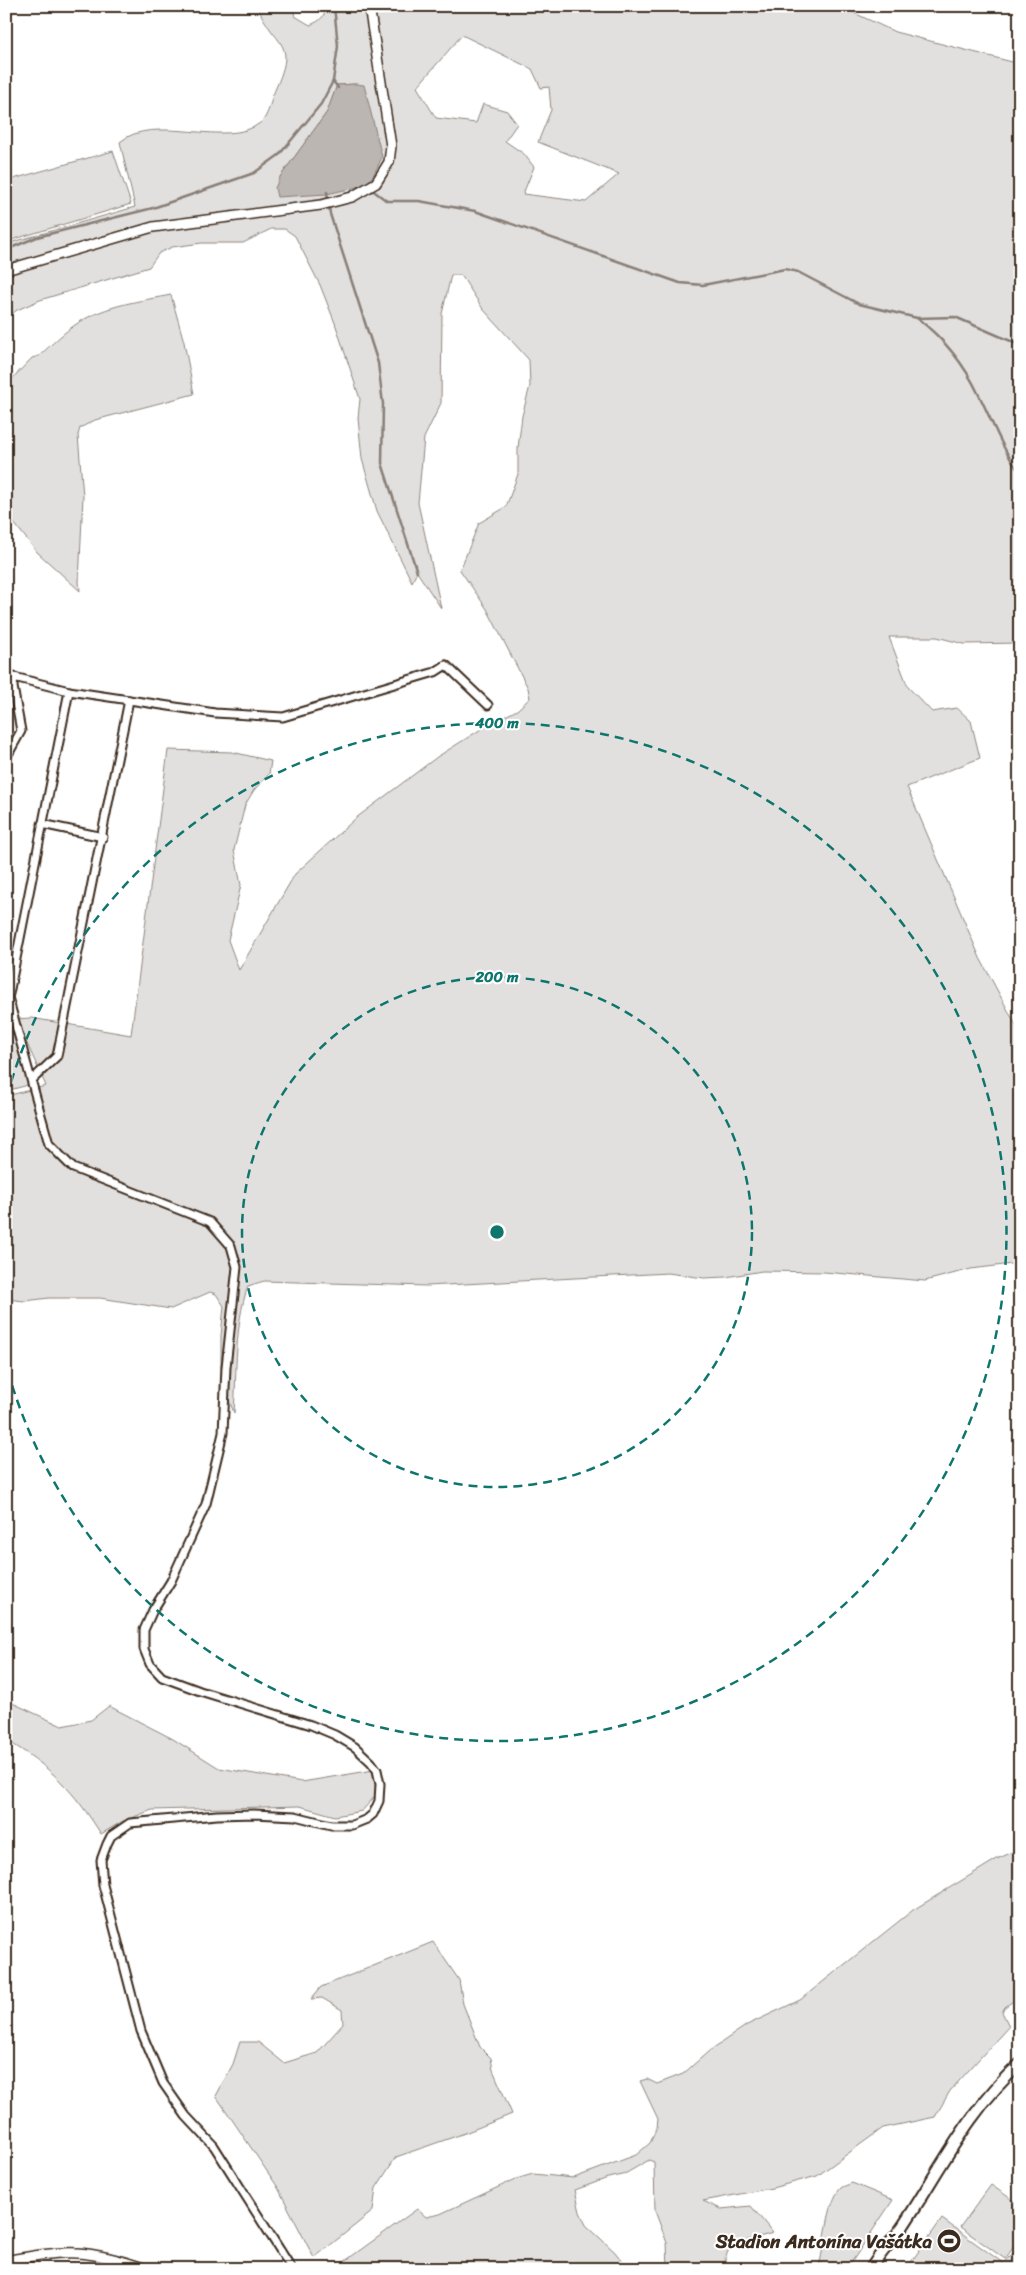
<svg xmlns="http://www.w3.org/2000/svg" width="1026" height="2275" viewBox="0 0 1026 2275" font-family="Sriracha,sans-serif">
<rect width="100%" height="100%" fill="#fff"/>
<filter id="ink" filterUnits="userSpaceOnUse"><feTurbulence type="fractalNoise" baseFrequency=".02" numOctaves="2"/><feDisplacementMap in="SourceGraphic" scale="10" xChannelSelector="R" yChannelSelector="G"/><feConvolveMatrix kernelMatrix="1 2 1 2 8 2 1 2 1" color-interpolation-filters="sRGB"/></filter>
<g filter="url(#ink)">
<g fill="#e2e0de" stroke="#8e857e" fill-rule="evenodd">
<path d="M257,6H292L295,16L310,25C320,21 324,18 327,6H839L895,32L1020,64V643L964,644L937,637H889L908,687L932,712L957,708L971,721L980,758L907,787L980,958L1020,1033V1263L971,1269L925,1281L824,1272L762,1271L726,1277L704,1278L668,1273L427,1286L264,1281L248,1286C234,1327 237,1370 234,1413L221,1379V1336L224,1306L216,1294L210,1292L171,1309L100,1298H49L25,1301L6,1299V1096L46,1086L16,1019L31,1018L131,1035L168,750L232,752L271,761L269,774L254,790L245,805L234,850L241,885L228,940L239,970L295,874L356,818L437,757L486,726L517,710L530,698L528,688L487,609L460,570L479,523L506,507L518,474V448L522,416L530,386L529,360L483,309L461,275H451L442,314L441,403L424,438L418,503L441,608L417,572L412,582L377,511L362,459L358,418L360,399L335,323L320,285L295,236L285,229H271L243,243H202L172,247L159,253L149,267L40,300L17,310L6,318V244L135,207L120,142C153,113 228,149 260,123C268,117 270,104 273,95C277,85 284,71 285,59C286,45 275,37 268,26C264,20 260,13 257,6ZM462,35L532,69L541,88L549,87L551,110L538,142L619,174L586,202L523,194L534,167L524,154L505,141L517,124L507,111L483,104L476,123L436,118L417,87ZM356,84L280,177L327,112L337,85Z"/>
<polygon points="113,151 131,204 8,241 6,234 6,181"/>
<path d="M171,295L184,342L194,394L95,420L80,428L78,435L83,496L79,582L80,591L37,552L6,513V385L32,358L39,356C52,344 64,332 78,323C106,305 140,301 171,295Z"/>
<polygon points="6,1017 32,1084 6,1091"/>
<path d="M6,1700L62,1726L91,1720L109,1706L173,1739L219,1768L302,1782L374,1770L376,1795L362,1811L335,1816L300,1806L152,1810L123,1821L101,1834C74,1791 50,1766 6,1740Z"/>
<polygon points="1015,1851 1020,1851 1020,1996 1005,2007 1002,2012 1009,2026 950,2091 935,2117 883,2128 817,2176 772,2188 703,2201 721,2209 751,2206 773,2233 731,2245 725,2258 726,2269 668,2269 667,2243 655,2211 654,2162 649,2160 623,2175 608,2178 575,2190 580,2212 586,2225 615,2252 628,2269 334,2269 417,2209 426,2217 440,2214 516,2179 533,2174 574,2178 636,2155 650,2143 657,2128 658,2119 640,2081 647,2079 657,2084 683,2074 709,2051 747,2025 800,2000 913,1910 997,1859"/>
<polygon points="433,1942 459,1980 463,2004 480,2047 491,2058 493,2070 512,2114 465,2133 396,2157 376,2188 373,2211 314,2258 277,2186 216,2096 233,2064 240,2042 258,2042 284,2063 317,2053 343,2024 342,2010 322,1998 311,1999 321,1987"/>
<path d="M852,2183L893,2200L847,2269H818C825,2249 827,2201 841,2188C843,2186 849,2185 852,2183Z"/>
<polygon points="991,2185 1020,2205 1020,2238 1005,2259 960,2227"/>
<polygon points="942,2219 1003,2263 1020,2246 1020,2269 906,2269"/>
</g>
<polygon fill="#bcb6b3" stroke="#887e77" points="356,84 364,85 382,157 374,174 366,185 327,194 277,197 275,188 280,177 327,112 337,85"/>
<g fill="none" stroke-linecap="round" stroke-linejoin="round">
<g stroke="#887e77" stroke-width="2.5">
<polyline points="334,6 338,46 333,81 338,88"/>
<polyline points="371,189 387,201 419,201 475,211 680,283 703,285 785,269 798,272 859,304 917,318 955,317 1020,345"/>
<polyline points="327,192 330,214 378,363 383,404 382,463 417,572"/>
<polyline points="6,250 37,237 153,208 254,173 279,155 321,104 333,81"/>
<path d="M917,318C943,338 965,365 979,395C992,421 1002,449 1020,473"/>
<polyline points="1014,2269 1020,2258"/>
</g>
<defs>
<g id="minor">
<polyline points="6,675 69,691 129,700 215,713 283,717 435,672 446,665 488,705"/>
<polyline points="6,758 21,731 13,687 14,678"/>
<polyline points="42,824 103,837"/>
<polyline points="6,990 49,1144 73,1168 210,1222 231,1246 237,1267 226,1367 223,1433 206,1504 171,1581 153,1610 144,1630 144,1649 150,1664 162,1677 200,1691 311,1725 335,1735 355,1747 371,1762 377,1770 380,1784 379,1801 373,1814 367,1819 352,1825 331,1825 295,1816 254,1814 217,1815 130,1823 111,1836 107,1844 101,1860 103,1885 141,2031 163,2083 186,2116 214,2146 292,2269"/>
<polyline points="9,994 69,691"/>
<polyline points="32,1080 57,1056 129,700"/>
</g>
<g id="tertiary">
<polyline points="6,270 153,227 321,205 352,197 376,183 389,162 391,146 369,6"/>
<path d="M6,2261C65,2249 89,2249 146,2269"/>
</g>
<path id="secondary" d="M871,2269C879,2253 893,2241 903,2226C940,2170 969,2109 1020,2064"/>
</defs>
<use href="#minor" stroke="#3b2a1e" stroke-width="11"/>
<use href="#tertiary" stroke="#3b2a1e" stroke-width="12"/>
<use href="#secondary" stroke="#3b2a1e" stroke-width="14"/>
<use href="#minor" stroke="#fff" stroke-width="7"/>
<use href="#tertiary" stroke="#fff" stroke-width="9"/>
<use href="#secondary" stroke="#fff" stroke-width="10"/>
</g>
</g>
<g fill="none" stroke="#0f766e" stroke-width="2.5" stroke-dasharray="9 6">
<circle cx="497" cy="1232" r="255"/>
<path d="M7 1096A509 509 0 1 1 7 1368"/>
</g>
<defs>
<symbol id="stadium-disc" viewBox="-11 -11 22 22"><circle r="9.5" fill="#3b2a1e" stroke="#fff"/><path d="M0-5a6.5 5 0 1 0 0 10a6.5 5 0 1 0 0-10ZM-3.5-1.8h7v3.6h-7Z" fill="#fff"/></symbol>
</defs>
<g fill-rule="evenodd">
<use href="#stadium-disc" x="935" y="2227" width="28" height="28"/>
</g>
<g text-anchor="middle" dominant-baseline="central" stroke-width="4" stroke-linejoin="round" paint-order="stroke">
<g font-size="19" font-weight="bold" fill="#3b2a1e" stroke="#fff" text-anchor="end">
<text x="932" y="2241">Stadion Antonína Vašátka</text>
</g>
</g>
<circle cx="497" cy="1232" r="8" fill="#0f766e" stroke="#fff" stroke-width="2.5"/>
<g font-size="15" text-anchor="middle" font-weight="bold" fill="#0f766e" stroke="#fff" stroke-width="4" stroke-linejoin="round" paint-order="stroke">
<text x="497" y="728">400 m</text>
<text x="497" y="982">200 m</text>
</g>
<rect width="1026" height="2275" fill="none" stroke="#fff" stroke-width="25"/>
<rect x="12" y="12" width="1001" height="2250" fill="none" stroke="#3b2a1e" stroke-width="2" filter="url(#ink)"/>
</svg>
